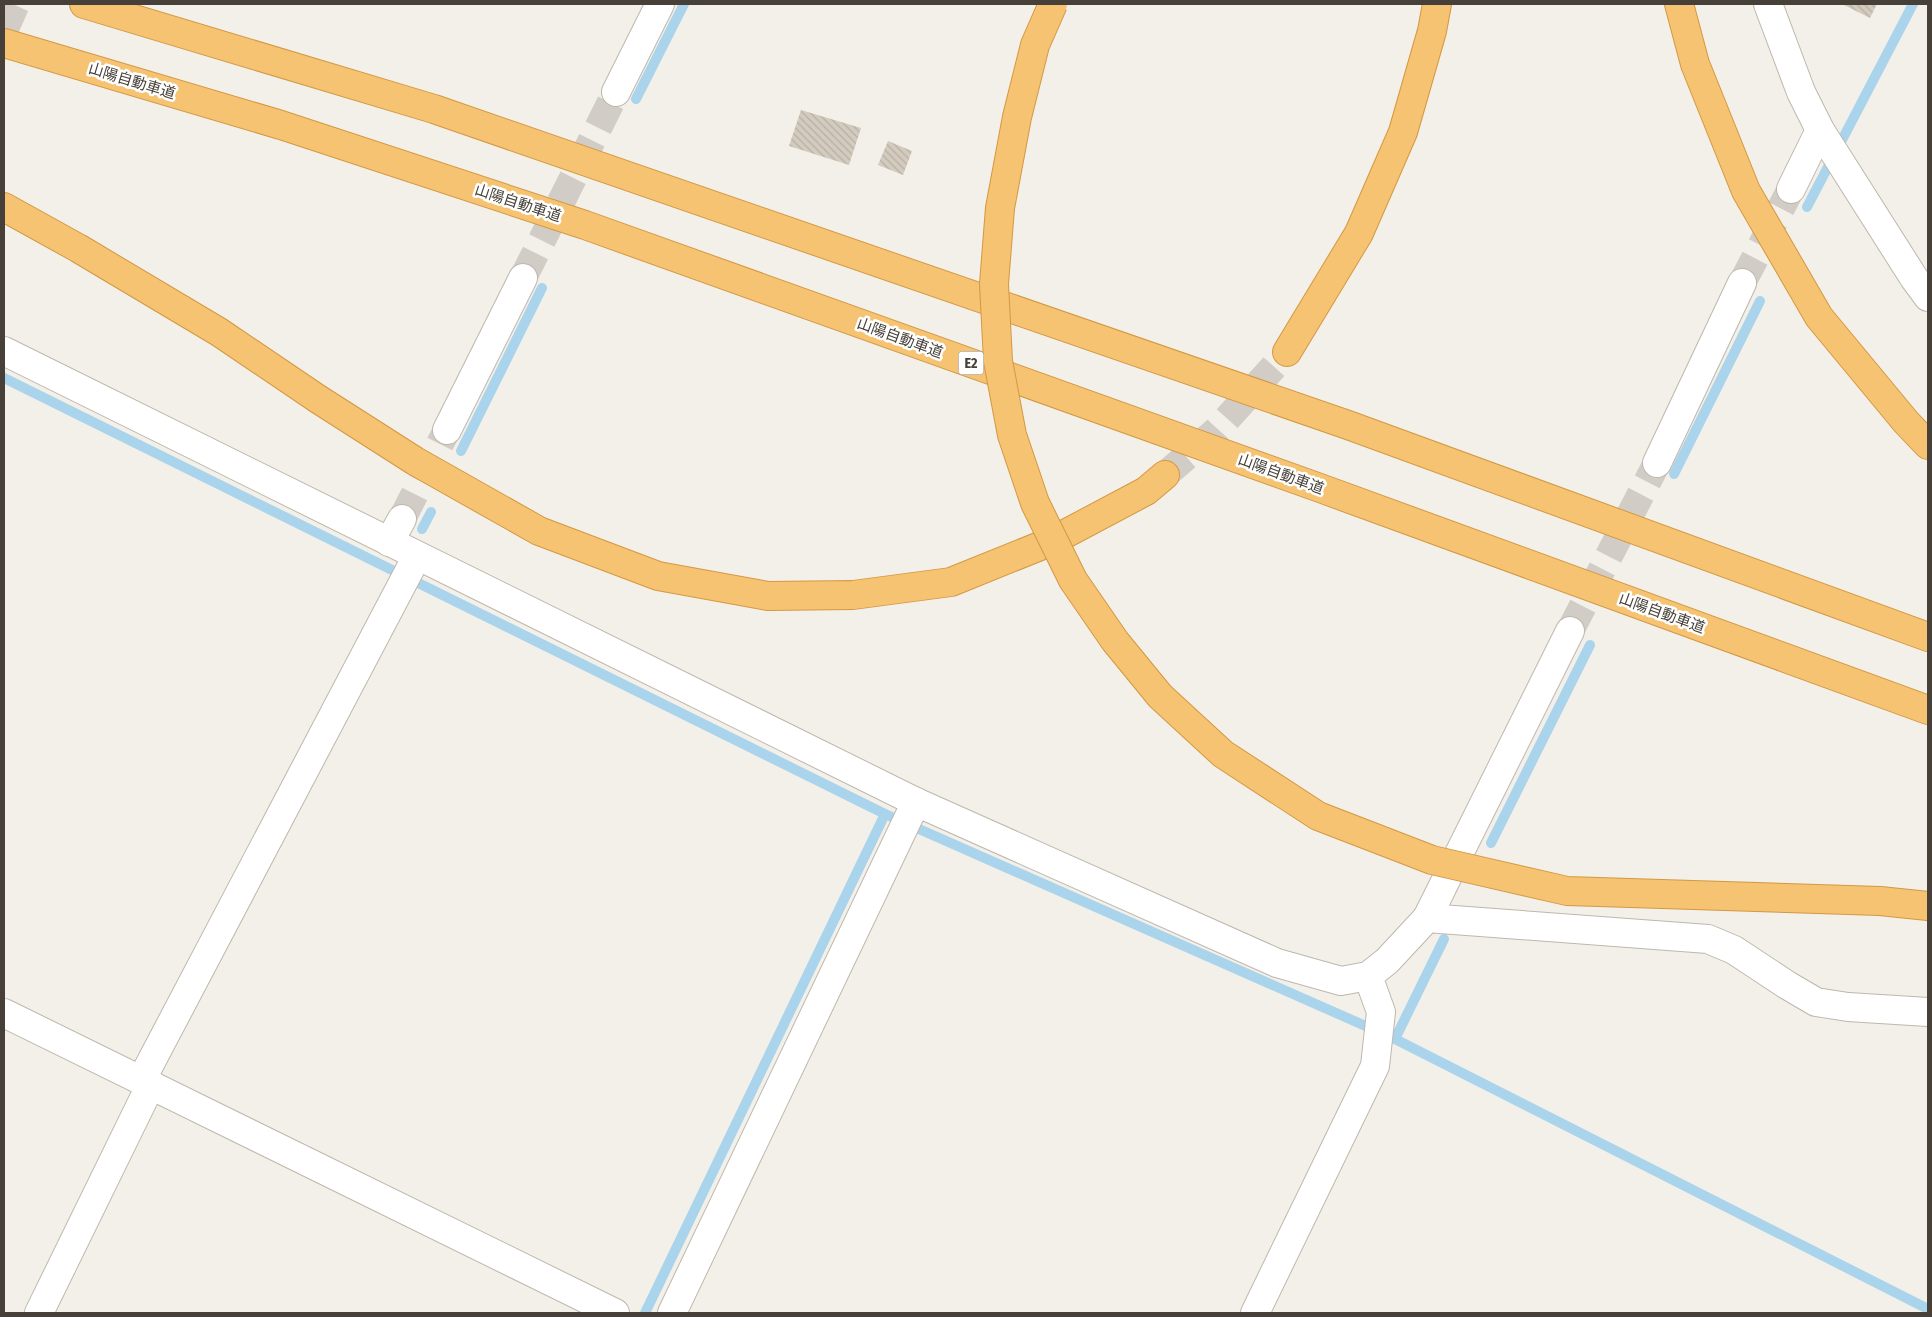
<svg xmlns="http://www.w3.org/2000/svg" width="1932" height="1317" viewBox="0 0 1932 1317" font-family="'Fira Sans Condensed','Noto Sans JP',sans-serif">
<defs>
<pattern id="building-back-hatch" width="6" height="6" patternUnits="userSpaceOnUse" patternTransform="scale(1.25)"><rect width="6" height="6" fill="#d4cbbf"/><path d="M-1 5l2 2M0 0l6 6M5-1l2 2" fill="none" stroke="#b7afa5"/></pattern>
</defs>
<rect width="100%" height="100%" fill="#f3f0e9"/>
<g fill="none" stroke-linecap="round" stroke-linejoin="round">
<g stroke="#a9d4ec" stroke-width="10">
<polyline points="636,99 684,4"/>
<polyline points="1807,207 1913,4"/>
<polyline points="4,378 885,814 1395,1039 1928,1309"/>
<polyline points="461,451 542,288"/>
<polyline points="1674,474 1760,301"/>
<polyline points="422,529 431,512"/>
<polyline points="1491,843 1590,645"/>
<polyline points="1395,1039 1444,939"/>
<polyline points="645,1313 885,814"/>
</g>
</g>
<g fill="url(#building-back-hatch)">
<polygon points="1842,4 1877,4 1870,18"/>
<polygon points="801,110 861,128 849,165 789,146"/>
<polygon points="888,141 912,151 903,175 878,165"/>
</g>
<g fill="none" stroke-linecap="round" stroke-linejoin="round">
<g stroke="#d1cdc6" stroke-width="28" stroke-dasharray="28 14" stroke-linecap="butt">
<polyline points="4,31 16,4"/>
<polyline points="523,278 616,92"/>
<polyline points="1742,283 1791,189"/>
<polyline points="402,519 447,430"/>
<polyline points="1570,631 1657,463"/>
</g>
<polyline stroke="#d1cdc6" stroke-width="28" stroke-dasharray="28 14" stroke-linecap="butt" points="1165,475 1217,430 1287,352"/>
<defs>
<g id="street">
<polyline points="1768,4 1801,92 1820,130 1914,278 1928,297"/>
<polyline points="616,92 660,4"/>
<polyline points="1791,189 1820,130"/>
<polyline points="4,351 916,802 1277,963 1341,981 1368,976 1387,961 1427,918 1708,939 1734,950 1787,985 1816,1002 1848,1007 1928,1012"/>
<polyline points="447,430 523,278"/>
<polyline points="1657,463 1742,283"/>
<polyline points="389,542 402,519"/>
<polyline points="1427,918 1570,631"/>
<polyline points="4,1013 615,1313"/>
<polyline points="142,1079 417,556"/>
<polyline points="39,1313 151,1084"/>
<polyline points="672,1313 916,802"/>
<polyline points="1255,1313 1375,1066 1381,1012 1368,976"/>
</g>
<g id="highway">
<polyline points="84,4 434,109 1348,425 1928,637"/>
<polyline points="1679,4 1695,64 1746,191 1819,317 1906,422 1928,445"/>
<polyline points="4,43 281,125 585,225 1320,488 1928,710"/>
<polyline points="4,207 78,248 219,332 318,399 415,461 539,531 658,576 768,596 853,595 951,582 1050,542 1146,491 1165,475"/>
<polyline points="1287,352 1359,233 1403,132 1432,31 1437,4"/>
<polyline points="1880,901 1928,906"/>
</g>
</defs>
<use href="#street" stroke="#bfb7ac" stroke-width="30"/>
<use href="#highway" stroke="#d49842" stroke-width="30"/>
<use href="#street" stroke="#fff" stroke-width="28"/>
<use href="#highway" stroke="#f5c372" stroke-width="28"/>
<defs>
<polyline id="highway-bridge" points="1053,4 1035,45 1017,117 1000,208 994,284 998,361 1012,435 1035,503 1073,580 1115,641 1160,696 1223,754 1318,816 1432,860 1567,891 1880,901"/>
</defs>
<use href="#highway-bridge" stroke="#d49842" stroke-width="30" stroke-linecap="butt"/>
<use href="#highway-bridge" stroke="#f5c372" stroke-width="28"/>
</g>
<g text-anchor="middle" dominant-baseline="central" stroke-width="5" stroke-linejoin="round" paint-order="stroke">
<rect fill="#fff" stroke="#7e7974" stroke-width="1" x="958.5" y="351.5" width="25" height="23" rx="4"/>
<g font-size="14" font-weight="bold" fill="#474038">
<text x="971" y="363">E2</text>
</g>
<g font-size="15" fill="#474038" stroke="#fff">
<text transform="translate(132 81) rotate(17)">山陽自動車道</text>
<text transform="translate(518 203) rotate(18)">山陽自動車道</text>
<text transform="translate(900 338) rotate(20)">山陽自動車道</text>
<text transform="translate(1281 474) rotate(20)">山陽自動車道</text>
<text transform="translate(1662 613) rotate(20)">山陽自動車道</text>
</g>
</g>
<rect width="1932" height="1317" fill="none" stroke="#474038" stroke-width="10"/>
</svg>
